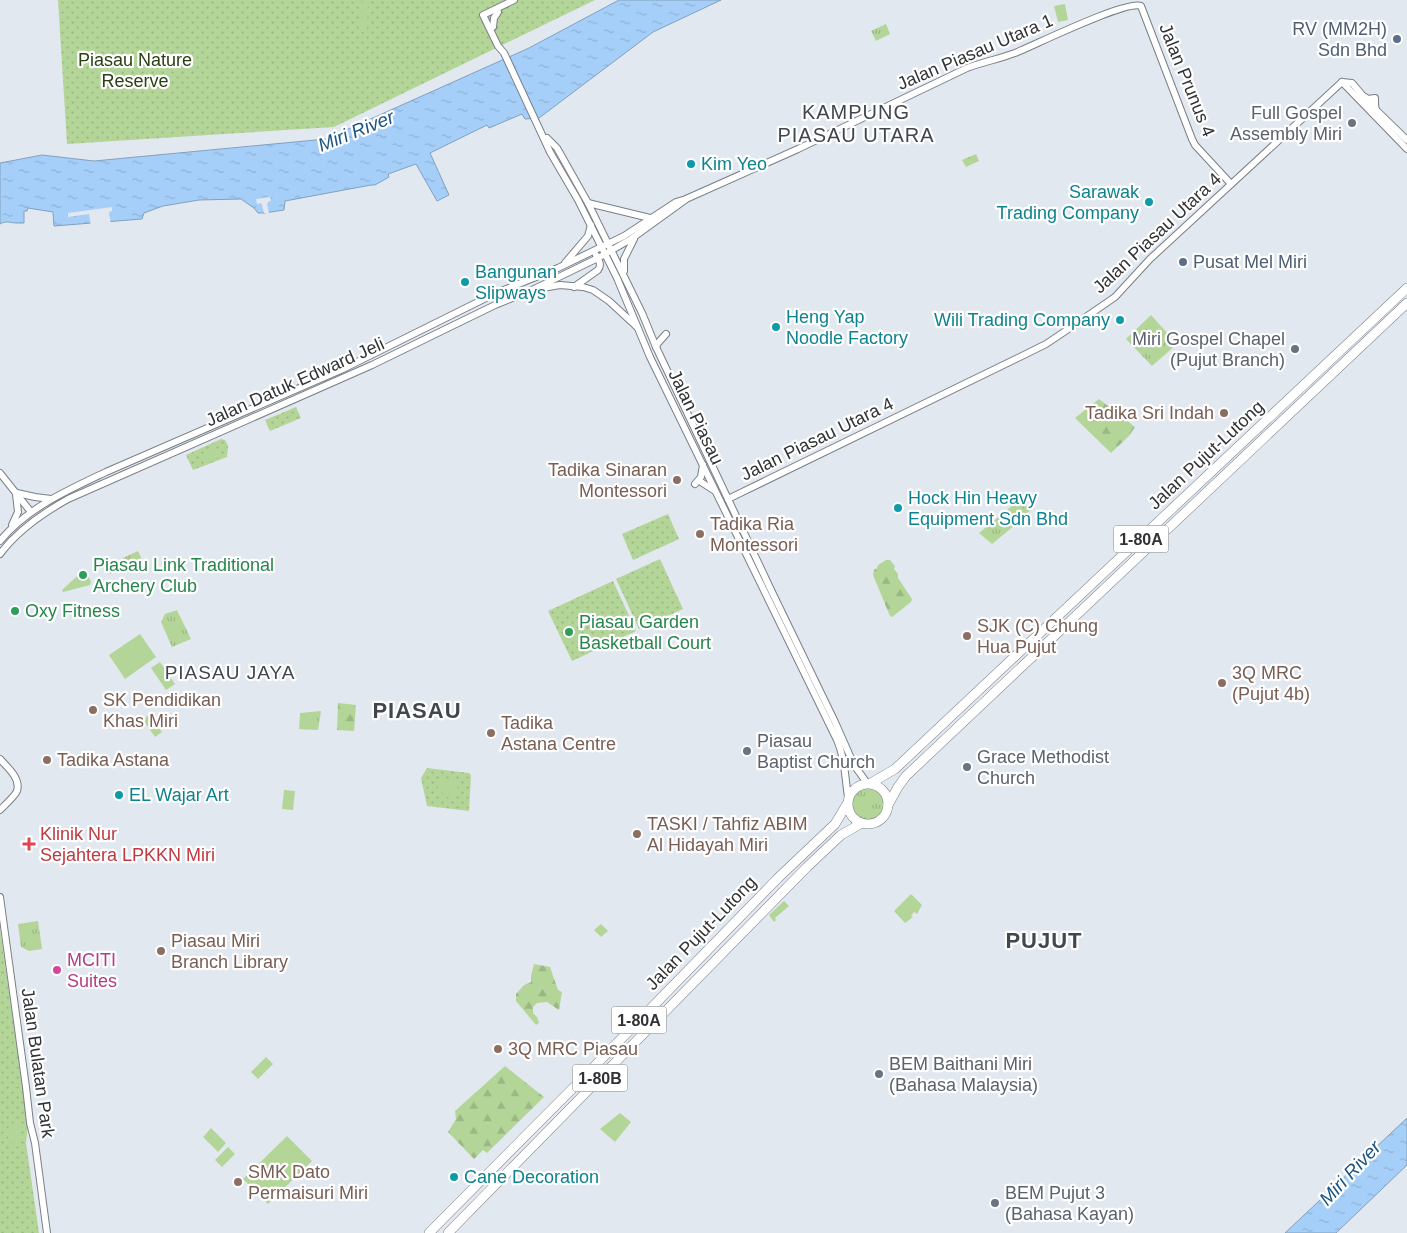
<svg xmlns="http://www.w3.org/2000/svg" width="1407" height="1233" viewBox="0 0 1407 1233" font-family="Helvetica,sans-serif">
<defs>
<pattern id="grass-tufts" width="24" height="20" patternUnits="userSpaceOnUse" patternTransform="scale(1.25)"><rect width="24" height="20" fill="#b4d598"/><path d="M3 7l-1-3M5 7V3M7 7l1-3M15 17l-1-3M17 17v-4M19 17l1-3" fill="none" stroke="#9bb784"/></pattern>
<pattern id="forest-firs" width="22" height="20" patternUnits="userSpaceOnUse" patternTransform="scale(1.25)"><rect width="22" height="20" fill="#b4d598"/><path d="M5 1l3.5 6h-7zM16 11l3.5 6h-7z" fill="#9bb784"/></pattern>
<pattern id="park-dots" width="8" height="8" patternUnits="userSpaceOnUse" patternTransform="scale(1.25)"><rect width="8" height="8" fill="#b4d598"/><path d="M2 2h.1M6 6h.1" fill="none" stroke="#9bb784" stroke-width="1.8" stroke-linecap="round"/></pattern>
<pattern id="water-ripples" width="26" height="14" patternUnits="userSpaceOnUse" patternTransform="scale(1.25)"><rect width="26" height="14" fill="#a5cff9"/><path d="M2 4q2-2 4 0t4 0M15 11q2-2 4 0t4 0" fill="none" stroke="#8eb2d6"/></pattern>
</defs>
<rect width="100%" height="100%" fill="#e2e8f0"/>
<g fill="url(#grass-tufts)">
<polygon points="886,24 890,34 876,41 871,31"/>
<polygon points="976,154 979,161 966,167 962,160"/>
<polygon points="1151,315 1177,344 1152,366 1126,339"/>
<polygon points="1019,500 1032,508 1021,520 992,544 979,533"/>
<polygon points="138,551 145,566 130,573 126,566 110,574 109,572 125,564 123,558"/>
<polygon points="177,610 191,639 172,647 161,622 165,614"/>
<polygon points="321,711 318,730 299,729 300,713"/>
<circle cx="867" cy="804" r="17"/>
<polygon points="38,921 42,949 29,951 21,947 18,924"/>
</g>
<g fill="url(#forest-firs)">
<polygon points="1099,399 1135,427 1129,436 1111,453 1075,418"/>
<polygon points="886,560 890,560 895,566 894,569 898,574 898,578 912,599 911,602 892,617 890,616 873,575 874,570 877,568 878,565"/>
<polygon points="338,703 356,705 354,731 337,730"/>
<polygon points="534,964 550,967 558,990 562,992 559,1010 547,1002 537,1003 533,1007 533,1013 537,1017 539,1023 536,1025 516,1001 516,994 524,985 529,983 531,982 531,976"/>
<polygon points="505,1066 544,1097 487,1153 483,1150 474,1159 448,1132 456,1119 455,1111"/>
</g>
<g fill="url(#park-dots)">
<polygon points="58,0 595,0 334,127 67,144"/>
<polygon points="296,407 301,418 270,431 265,420"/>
<polygon points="221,439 225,440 228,446 227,457 193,470 186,455"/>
<polygon points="668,514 679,539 633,560 622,534"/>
<polygon points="660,559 683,609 639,629 616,579"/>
<polygon points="613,581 636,631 572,661 548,611"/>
<polygon points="427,768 469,773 471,775 469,811 427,806 421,778"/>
<polygon points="0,929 28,1125 26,1143 39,1233 0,1233"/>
</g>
<g fill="#b4d598">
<polygon points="362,2 368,2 367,32 361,32"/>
<polygon points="1065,4 1068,20 1058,22 1054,6"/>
<polygon points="219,448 222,456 208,462 205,454"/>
<polygon points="85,569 91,582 90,585 63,592 62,590"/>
<polygon points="571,621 579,639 568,644 560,626"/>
<polygon points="140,634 156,657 125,679 109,655"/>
<polygon points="160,662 175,684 166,690 151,668"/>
<polygon points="150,714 162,732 155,737 143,720"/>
<polygon points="439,779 458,782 456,798 444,797 444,793 437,792"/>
<polygon points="284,790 295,791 293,810 282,809"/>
<polygon points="911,894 922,905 917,914 914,912 911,916 913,917 905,923 894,911"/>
<polygon points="784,901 789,906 775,918 776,920 774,922 769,915"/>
<polygon points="601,924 608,931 601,937 594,930"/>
<polygon points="266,1057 273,1064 258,1079 251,1072"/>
<polygon points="620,1113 631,1122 615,1142 600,1129"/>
<polygon points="19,1126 22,1142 9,1144 6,1128"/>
<polygon points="211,1128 226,1143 218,1152 203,1137"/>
<polygon points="287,1136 312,1161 268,1204 243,1179"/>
<polygon points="228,1147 235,1154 222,1167 215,1160"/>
</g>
<g fill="url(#water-ripples)" stroke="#82a0be">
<path d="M619,0H721L653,32L539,118L525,119L522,114L489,128L487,125L430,153L449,195L437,201L416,164L388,174L389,177L375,185H371L285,201L284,210L264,213H258L254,208L241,199L199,200L163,206L144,213L142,219L54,226L53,212L28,208L27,211H24V223C21,223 19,223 17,223C10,223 7,220 0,224V163L42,155L94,161L326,139L529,48Z"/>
<polygon points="1407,1118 1407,1165 1336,1233 1285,1233"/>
</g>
<g fill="#e2e8f0">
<polygon points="270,197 271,201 269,201 267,204 269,213 264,213 262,205 261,203 257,204 256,199"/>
<polygon points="112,207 112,211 109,212 111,225 91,226 89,214 68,217 68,213"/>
</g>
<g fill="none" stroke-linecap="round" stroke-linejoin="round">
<defs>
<g id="secondary">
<path d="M514,0L483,15L498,46L504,53L550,152L578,200L617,278L650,357L837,740C845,758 845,778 848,797"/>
<polyline points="493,27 494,18 498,12"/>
<polyline points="1342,82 1407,149"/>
<polyline points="1342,82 1352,83 1369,103 1407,140"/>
<polyline points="1365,97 1368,99 1375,98 1375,105 1376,110"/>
<polyline points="547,138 557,148 588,203 642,313 656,347 772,592 835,722 854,765 867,783"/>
<polyline points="588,203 650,218"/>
<polyline points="565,263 588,236 591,225"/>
<polyline points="624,271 624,259 634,239"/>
<path d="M574,287L598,270C602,265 599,260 596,255"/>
<polyline points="543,288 560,285 583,287 593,290 609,301 636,326"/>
<polyline points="656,347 658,343 666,334"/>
<polyline points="0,473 31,512"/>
<polyline points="701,482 715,491"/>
<polyline points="695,484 701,477 703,465"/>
<polyline points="17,493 35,497 51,499"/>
<polyline points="728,499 1028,353 1046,344 1064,332 1115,297 1150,259 1342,82"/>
<polyline points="12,525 18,512 16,494"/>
<path d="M0,541C27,508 68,490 106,472L343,369L494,294L558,268L624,236L676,202L686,199L798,149L967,68C983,62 999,59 1015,53C1035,45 1126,0 1141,6L1192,139L1195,145L1231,184"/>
<path d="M0,554C17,531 43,513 68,499L372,365L495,305L530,291L598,258L631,239L685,200"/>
<path d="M0,759C7,767 21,778 17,791C15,796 4,806 0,810"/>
<polyline points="0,897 26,1087 30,1123 35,1143 47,1233"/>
</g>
<g id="highway">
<polyline points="871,783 895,769 1407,288"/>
<circle cx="868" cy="804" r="20"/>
<polyline points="888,805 898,787 906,776 1407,303"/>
<polyline points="429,1233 582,1079 778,878 835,824 847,804"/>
<polyline points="448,1233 807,867 841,835 862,823"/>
</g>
</defs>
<use href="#secondary" stroke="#797f86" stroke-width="8"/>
<use href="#highway" stroke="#797f86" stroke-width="10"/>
<use href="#secondary" stroke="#fff" stroke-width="6"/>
<use href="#highway" stroke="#fff" stroke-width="9"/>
</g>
<g fill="#5c6f8a" stroke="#fff" stroke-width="2">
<circle cx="1397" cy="39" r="5"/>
<circle cx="1183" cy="262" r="5"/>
</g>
<g fill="#6b7280" stroke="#fff" stroke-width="2">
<circle cx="1352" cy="123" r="5"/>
<circle cx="1295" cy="349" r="5"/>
<circle cx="747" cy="751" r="5"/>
<circle cx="967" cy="767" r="5"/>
<circle cx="879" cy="1074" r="5"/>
<circle cx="995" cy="1203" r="5"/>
</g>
<g fill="#0f9aa8" stroke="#fff" stroke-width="2">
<circle cx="691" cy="164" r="5"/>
<circle cx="1149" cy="202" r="5"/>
<circle cx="465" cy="282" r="5"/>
<circle cx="1120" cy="320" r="5"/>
<circle cx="776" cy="327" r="5"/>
<circle cx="898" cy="508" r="5"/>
<circle cx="119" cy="795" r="5"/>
<circle cx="454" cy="1177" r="5"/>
</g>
<g fill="#8d6e63" stroke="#fff" stroke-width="2">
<circle cx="1224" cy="413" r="5"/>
<circle cx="677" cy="480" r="5"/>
<circle cx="700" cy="534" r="5"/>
<circle cx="967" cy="636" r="5"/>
<circle cx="1222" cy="683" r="5"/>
<circle cx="93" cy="710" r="5"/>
<circle cx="491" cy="733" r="5"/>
<circle cx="47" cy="760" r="5"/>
<circle cx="637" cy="834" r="5"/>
<circle cx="161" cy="951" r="5"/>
<circle cx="498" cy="1049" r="5"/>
<circle cx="238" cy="1182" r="5"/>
</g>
<g fill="#2e9e5b" stroke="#fff" stroke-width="2">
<circle cx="83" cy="575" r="5"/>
<circle cx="15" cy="611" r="5"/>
<circle cx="569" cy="632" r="5"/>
</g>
<path fill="#e0444e" stroke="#fff" stroke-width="2" d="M26.5 836.5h5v5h5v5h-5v5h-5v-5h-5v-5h5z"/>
<circle fill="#d1479c" stroke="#fff" stroke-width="2" cx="57" cy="970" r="5"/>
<g text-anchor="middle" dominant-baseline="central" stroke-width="4.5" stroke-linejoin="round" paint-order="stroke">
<g fill="#fff" stroke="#6e7072" stroke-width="1">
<rect x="1113.5" y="525.5" width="55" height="27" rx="4"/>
<rect x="611.5" y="1006.5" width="55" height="27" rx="4"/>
<rect x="572.5" y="1064.5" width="55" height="27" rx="4"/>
</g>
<g font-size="16" font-weight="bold" fill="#303235">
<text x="1141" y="539">1-80A</text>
<text x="639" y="1020">1-80A</text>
<text x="600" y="1078">1-80B</text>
</g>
<g font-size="18" fill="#4e5e75" stroke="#fff" text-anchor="end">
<text x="1387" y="29">RV (MM2H)<tspan x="1387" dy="21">Sdn Bhd</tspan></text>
<text x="1193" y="262" text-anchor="start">Pusat Mel Miri</text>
</g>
<g font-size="18" fill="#303235" stroke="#fff">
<text transform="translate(975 52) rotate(-23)">Jalan Piasau Utara 1</text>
<text transform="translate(1187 80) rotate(68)">Jalan Prunus 4</text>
<text transform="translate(1157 233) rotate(-43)">Jalan Piasau Utara 4</text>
<text transform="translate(295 382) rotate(-24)">Jalan Datuk Edward Jeli</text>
<text transform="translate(696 417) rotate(64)">Jalan Piasau</text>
<text transform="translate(817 439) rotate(-26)">Jalan Piasau Utara 4</text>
<text transform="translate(1206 455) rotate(-43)">Jalan Pujut-Lutong</text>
<text transform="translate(701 933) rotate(-46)">Jalan Pujut-Lutong</text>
<text transform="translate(38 1063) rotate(82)">Jalan Bulatan Park</text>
</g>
<g font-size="18" fill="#2a4014" stroke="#fff">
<text x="135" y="60">Piasau Nature<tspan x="135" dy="21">Reserve</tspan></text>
</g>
<g font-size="18" fill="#5b616d" stroke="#fff" text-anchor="start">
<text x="1342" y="113" text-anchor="end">Full Gospel<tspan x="1342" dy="21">Assembly Miri</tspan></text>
<text x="1285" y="339" text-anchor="end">Miri Gospel Chapel<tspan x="1285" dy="21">(Pujut Branch)</tspan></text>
<text x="757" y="741">Piasau<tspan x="757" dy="21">Baptist Church</tspan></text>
<text x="977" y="757">Grace Methodist<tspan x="977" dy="21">Church</tspan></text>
<text x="889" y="1064">BEM Baithani Miri<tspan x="889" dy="21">(Bahasa Malaysia)</tspan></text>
<text x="1005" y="1193">BEM Pujut 3<tspan x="1005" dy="21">(Bahasa Kayan)</tspan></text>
</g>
<g font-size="18" fill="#0d838f" stroke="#fff" text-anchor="start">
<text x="701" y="164">Kim Yeo</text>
<text x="1139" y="192" text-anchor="end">Sarawak<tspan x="1139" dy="21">Trading Company</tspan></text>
<text x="475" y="272">Bangunan<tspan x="475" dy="21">Slipways</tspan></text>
<text x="786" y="317">Heng Yap<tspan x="786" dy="21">Noodle Factory</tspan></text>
<text x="1110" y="320" text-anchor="end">Wili Trading Company</text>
<text x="908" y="498">Hock Hin Heavy<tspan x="908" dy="21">Equipment Sdn Bhd</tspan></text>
<text x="129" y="795">EL Wajar Art</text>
<text x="464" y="1177">Cane Decoration</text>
</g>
<g font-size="18" fill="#785e54" stroke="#fff" text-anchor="start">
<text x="1214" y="413" text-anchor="end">Tadika Sri Indah</text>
<text x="667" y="470" text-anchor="end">Tadika Sinaran<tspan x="667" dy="21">Montessori</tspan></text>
<text x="710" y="524">Tadika Ria<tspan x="710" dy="21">Montessori</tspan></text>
<text x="977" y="626">SJK (C) Chung<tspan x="977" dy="21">Hua Pujut</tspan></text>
<text x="1232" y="673">3Q MRC<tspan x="1232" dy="21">(Pujut 4b)</tspan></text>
<text x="103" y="700">SK Pendidikan<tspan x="103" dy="21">Khas Miri</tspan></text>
<text x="501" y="723">Tadika<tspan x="501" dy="21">Astana Centre</tspan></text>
<text x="57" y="760">Tadika Astana</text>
<text x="647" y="824">TASKI / Tahfiz ABIM<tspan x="647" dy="21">Al Hidayah Miri</tspan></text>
<text x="171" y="941">Piasau Miri<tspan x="171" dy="21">Branch Library</tspan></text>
<text x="508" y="1049">3Q MRC Piasau</text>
<text x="248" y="1172">SMK Dato<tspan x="248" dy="21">Permaisuri Miri</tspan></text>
</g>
<g font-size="18" fill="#27864d" stroke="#fff" text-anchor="start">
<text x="93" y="565">Piasau Link Traditional<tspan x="93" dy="21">Archery Club</tspan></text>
<text x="25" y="611">Oxy Fitness</text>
<text x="579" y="622">Piasau Garden<tspan x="579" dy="21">Basketball Court</tspan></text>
</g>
<g font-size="18" fill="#be3a42" stroke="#fff" text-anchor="start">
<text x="40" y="834">Klinik Nur<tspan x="40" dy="21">Sejahtera LPKKN Miri</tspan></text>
</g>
<g font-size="18" fill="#b23c85" stroke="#fff" text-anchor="start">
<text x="67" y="960">MCITI<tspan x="67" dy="21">Suites</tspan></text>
</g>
<g font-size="19" font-style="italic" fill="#1c5483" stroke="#fff">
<text transform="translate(356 131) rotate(-22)">Miri River</text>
<text transform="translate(1350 1173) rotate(-47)">Miri River</text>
</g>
<g font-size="19" letter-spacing="1" fill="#42474e" stroke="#fff">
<text x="230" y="672">PIASAU JAYA</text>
</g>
<g font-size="20" letter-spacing="1" fill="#42474e" stroke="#fff">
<text x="856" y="112">KAMPUNG<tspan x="856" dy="23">PIASAU UTARA</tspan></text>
</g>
<g font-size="22" font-weight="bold" letter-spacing="1" fill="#42474e" stroke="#fff">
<text x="417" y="710">PIASAU</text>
<text x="1044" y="940">PUJUT</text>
</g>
</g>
</svg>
